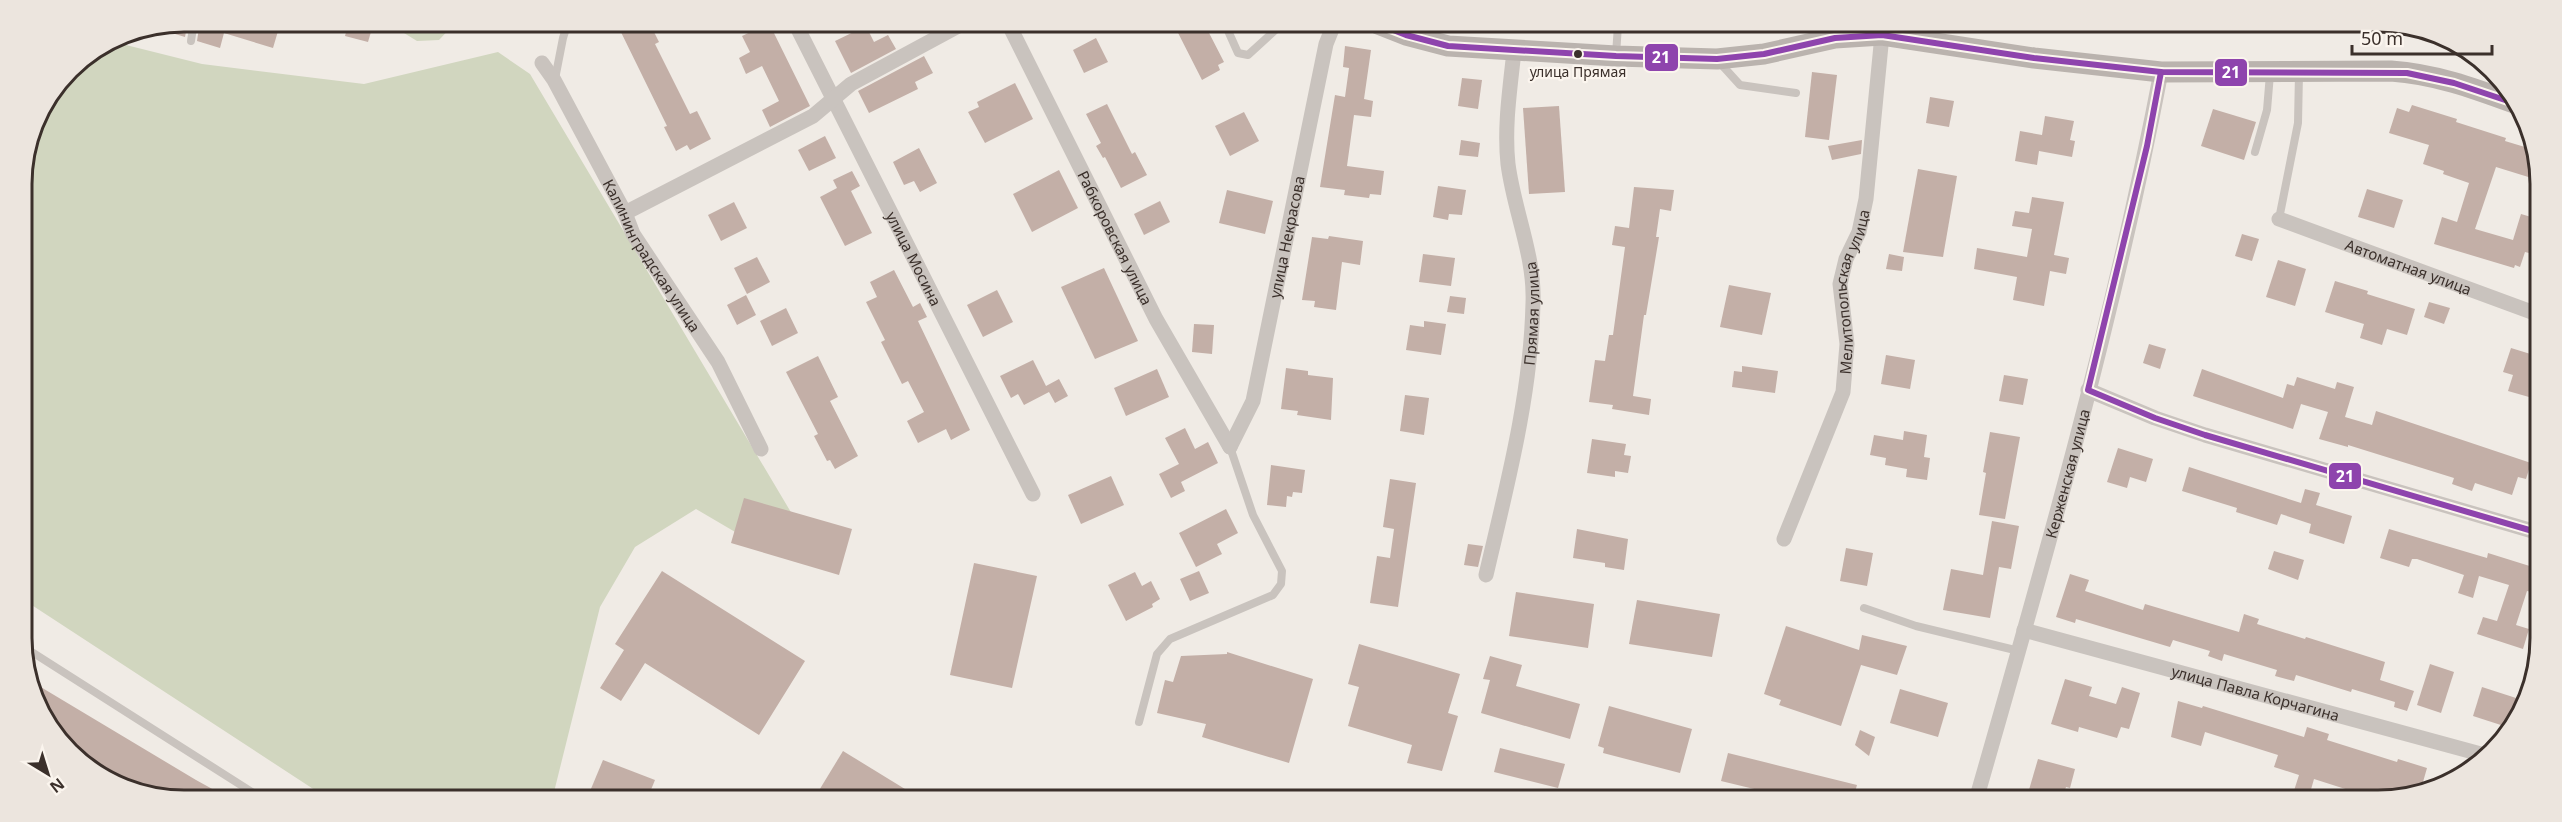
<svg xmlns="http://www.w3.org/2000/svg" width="2562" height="822" viewBox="0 0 2562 822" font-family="'Noto Sans',sans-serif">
<rect width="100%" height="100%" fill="#f0ebe5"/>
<g fill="#d1d6bf">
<polygon points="392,22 463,22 454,24 439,40 417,41 391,25"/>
<polygon points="110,41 202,64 364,84 498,52 530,74 795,519 759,546 696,509 635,547 600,607 553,796 324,796 24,600 21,173 33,121 69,68"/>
</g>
<g fill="#c3afa7">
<polygon points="183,21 188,21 185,37 152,27"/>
<polygon points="200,21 281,21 273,48 224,33 220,48 197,41"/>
<polygon points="349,21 373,25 368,42 345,36"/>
<polygon points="616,22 649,22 659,42 655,44 690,114 697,111 711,139 690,150 687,145 676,151 664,127 667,126"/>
<polygon points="769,23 810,106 770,127 762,110 779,101 762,66 746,74 739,58 750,52 742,36"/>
<polygon points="1173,23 1207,24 1207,29 1224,62 1218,65 1220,70 1202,80"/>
<polygon points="866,26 874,42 888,35 896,49 851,73 835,41"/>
<polygon points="1096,38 1108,62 1084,73 1073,50"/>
<polygon points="1345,46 1371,50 1364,99 1373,101 1371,117 1354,115 1347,166 1384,171 1381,195 1370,194 1369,198 1344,195 1345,190 1320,187 1335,95 1345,97 1349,68 1343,67"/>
<polygon points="924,56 933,73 915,82 918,89 869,113 858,91"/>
<polygon points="1812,72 1837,75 1829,140 1805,137"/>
<polygon points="1462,78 1482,80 1478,109 1458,106"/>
<polygon points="1015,83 1033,119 985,143 968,112 979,107 977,102"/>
<polygon points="1930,97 1954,101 1949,127 1926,123"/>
<polygon points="1107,104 1132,154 1135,152 1147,175 1121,188 1105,157 1103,158 1096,146 1101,143 1086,114"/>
<polygon points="2412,105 2457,119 2456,122 2506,138 2505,141 2538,151 2538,180 2496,167 2475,229 2513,240 2521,214 2538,219 2538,238 2533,254 2525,252 2520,267 2515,265 2514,268 2434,244 2442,217 2457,222 2469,183 2443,174 2444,171 2423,164 2429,145 2389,133 2397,108 2409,112"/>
<polygon points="1559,106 1565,192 1529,194 1523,108"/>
<polygon points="2213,109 2256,122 2244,160 2201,146"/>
<polygon points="1244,112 1259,141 1230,156 1215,126"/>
<polygon points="2045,116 2074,121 2070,140 2075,141 2072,157 2039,151 2037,165 2015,161 2020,131 2042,135"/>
<polygon points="825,136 836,158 809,171 798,150"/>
<polygon points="1461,140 1480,143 1478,157 1459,155"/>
<polygon points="1862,140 1861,154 1832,160 1828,146"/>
<polygon points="919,148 937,183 920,192 914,181 904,185 893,162"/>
<polygon points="1918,169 1957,176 1943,257 1903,252"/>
<polygon points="1059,170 1078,208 1032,232 1013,194"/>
<polygon points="852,171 860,186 851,191 872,233 845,246 820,197 837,188 833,180"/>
<polygon points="1438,186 1466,190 1462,215 1449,214 1448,220 1433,217"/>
<polygon points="1634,187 1674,190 1671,211 1660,209 1656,237 1659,237 1646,315 1644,315 1633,396 1651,399 1649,415 1612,409 1613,405 1589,402 1595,360 1605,361 1609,335 1613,335 1625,247 1612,245 1615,226 1629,228"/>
<polygon points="2367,189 2403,200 2394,228 2358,217"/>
<polygon points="1227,190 1273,201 1265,234 1219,223"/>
<polygon points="2032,197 2064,202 2054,255 2069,258 2066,274 2050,271 2044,306 2013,300 2017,277 1974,269 1977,248 2027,257 2032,229 2012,226 2015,211 2029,213"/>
<polygon points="1160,201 1170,222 1144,235 1134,214"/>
<polygon points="734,202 747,228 721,241 708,215"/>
<polygon points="2242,234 2259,239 2252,261 2235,256"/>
<polygon points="1329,236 1363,241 1360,265 1342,262 1336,310 1314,307 1315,301 1302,300 1312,237 1328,239"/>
<polygon points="1423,254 1455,258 1451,286 1419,282"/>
<polygon points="1889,254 1904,257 1902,271 1886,269"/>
<polygon points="757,257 770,282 747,294 734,268"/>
<polygon points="2278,260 2306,269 2295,306 2266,297"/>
<polygon points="1104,268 1138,341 1095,359 1061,287"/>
<polygon points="894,270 913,307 920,303 927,317 918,321 970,430 951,440 946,429 918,443 907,421 924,412 908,381 902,384 881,342 885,340 866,302 877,297 870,282"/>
<polygon points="2335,281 2368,291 2367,294 2415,309 2407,335 2387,329 2382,345 2360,338 2364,324 2325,312"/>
<polygon points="1729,285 1771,293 1762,335 1720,327"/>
<polygon points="997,290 1013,322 983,337 967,305"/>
<polygon points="746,295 756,315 737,325 727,305"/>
<polygon points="1450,296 1466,298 1464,314 1447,312"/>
<polygon points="2429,302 2450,308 2444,324 2424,317"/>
<polygon points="786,308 798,333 772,346 760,321"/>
<polygon points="1424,321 1446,324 1441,355 1406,350 1410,325 1424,327"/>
<polygon points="1194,324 1214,325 1212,354 1192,352"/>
<polygon points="2149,344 2166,349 2160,369 2143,363"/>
<polygon points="2511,348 2537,356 2537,371 2529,397 2508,391 2513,375 2503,372"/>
<polygon points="1886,355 1915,360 1910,389 1881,384"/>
<polygon points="818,356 838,397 830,401 858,456 835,469 830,460 827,461 814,436 818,434 786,372"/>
<polygon points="1033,360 1046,386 1059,379 1068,396 1055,403 1049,392 1024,405 1018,394 1011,398 1000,376"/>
<polygon points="1742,366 1778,371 1775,393 1732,387 1734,371 1742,372"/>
<polygon points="1286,368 1308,371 1308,375 1333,378 1331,420 1297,415 1298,411 1281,409"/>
<polygon points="1157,369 1169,397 1126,416 1114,388"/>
<polygon points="2202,369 2283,398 2287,384 2294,386 2297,377 2335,389 2337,382 2354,387 2345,417 2372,425 2376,411 2531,463 2526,479 2518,477 2512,495 2475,483 2472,491 2452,484 2454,478 2348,445 2348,447 2319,439 2328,412 2301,404 2293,429 2193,396"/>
<polygon points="2004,375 2028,379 2023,405 1999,401"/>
<polygon points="1405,395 1429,398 1424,435 1400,431"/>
<polygon points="1185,428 1195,449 1208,442 1218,463 1181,482 1185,491 1171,498 1159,474 1179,464 1165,438"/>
<polygon points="1904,431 1927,435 1924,457 1930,458 1927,480 1906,477 1907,469 1885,465 1886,458 1870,455 1874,435 1903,440"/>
<polygon points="1990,432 2020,437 2005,519 1979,515 1986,473 1983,472"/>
<polygon points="1592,439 1626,444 1624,455 1631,456 1628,473 1615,471 1615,477 1587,473"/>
<polygon points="2118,448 2153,459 2146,482 2130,477 2127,488 2107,482"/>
<polygon points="1271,465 1305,470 1302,493 1293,492 1292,497 1287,496 1286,507 1267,505"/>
<polygon points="2189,467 2301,503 2305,489 2320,493 2316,505 2352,516 2344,544 2309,533 2311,524 2281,514 2277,525 2236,512 2237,508 2182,491"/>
<polygon points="1111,476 1124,505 1081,524 1068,495"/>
<polygon points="1390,479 1416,483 1398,607 1370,603 1377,556 1390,558 1394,529 1383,527"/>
<polygon points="744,498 852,529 839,575 731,543"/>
<polygon points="1226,509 1238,533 1217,544 1222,554 1196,567 1179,533"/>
<polygon points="1992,521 2019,526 2011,569 1999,567 1990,618 1943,610 1951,569 1983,575"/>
<polygon points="1577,529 1628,539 1624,570 1605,567 1605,563 1573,558"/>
<polygon points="2389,529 2487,558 2488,553 2536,568 2536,593 2527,591 2516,625 2529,629 2523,649 2477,634 2483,617 2497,621 2509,585 2479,576 2473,598 2458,593 2464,575 2417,559 2412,559 2409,567 2380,558"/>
<polygon points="1468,544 1483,546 1478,567 1464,565"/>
<polygon points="1846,548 1873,553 1867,586 1840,581"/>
<polygon points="2274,551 2304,560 2298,580 2268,569"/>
<polygon points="974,563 1037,576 1012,688 950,675"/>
<polygon points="662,571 805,661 759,735 645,663 621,701 600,688 624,650 615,644"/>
<polygon points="1199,571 1209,593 1190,601 1180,579"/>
<polygon points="1135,572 1142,586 1151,581 1160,599 1152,604 1153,607 1126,621 1108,585"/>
<polygon points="2070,574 2089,580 2085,591 2143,610 2145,604 2239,632 2244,614 2259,619 2257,624 2305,639 2306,637 2385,662 2380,680 2414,691 2407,711 2394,707 2395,702 2352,689 2351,692 2296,675 2294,681 2275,676 2277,670 2224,654 2222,661 2208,656 2210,651 2173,640 2170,647 2076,619 2075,623 2056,617"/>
<polygon points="1516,592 1594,604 1588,648 1509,636"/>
<polygon points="1637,600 1720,614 1712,657 1629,644"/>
<polygon points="1786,626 1859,650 1862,635 1907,646 1897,675 1861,665 1841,726 1779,705 1781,700 1764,694"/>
<polygon points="1359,644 1460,674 1448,713 1458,716 1442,771 1407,763 1412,745 1348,726 1359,687 1348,684"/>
<polygon points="1227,652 1313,679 1289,763 1202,737 1206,724 1157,713 1165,680 1173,682 1181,656 1227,654"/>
<polygon points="1490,656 1522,665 1516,686 1580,704 1570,739 1481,713 1490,680 1483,679"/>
<polygon points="2430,664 2454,672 2441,713 2417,705"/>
<polygon points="2065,679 2092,687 2089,696 2116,704 2122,687 2140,693 2129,729 2121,727 2117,738 2079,727 2078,732 2051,724"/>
<polygon points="29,680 196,780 225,796 141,795 62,746"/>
<polygon points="2482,687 2516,698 2507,727 2473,716"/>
<polygon points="1900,689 1948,703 1938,737 1890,723"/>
<polygon points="2178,701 2202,708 2203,706 2304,737 2307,727 2329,734 2327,740 2397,762 2398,759 2427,768 2421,789 2389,801 2383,801 2314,779 2308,800 2291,800 2299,775 2274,767 2278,755 2205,732 2201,746 2171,737"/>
<polygon points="1609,706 1692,729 1680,773 1603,753 1604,748 1598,746"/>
<polygon points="1860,730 1875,737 1869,756 1855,745"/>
<polygon points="1500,748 1565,764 1558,788 1494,772"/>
<polygon points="843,751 918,797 815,797"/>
<polygon points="1728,753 1857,785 1853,799 1796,799 1721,781"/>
<polygon points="2038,759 2075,769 2070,788 2066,787 2062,800 2026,800"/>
<polygon points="603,760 655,780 648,797 588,796"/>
</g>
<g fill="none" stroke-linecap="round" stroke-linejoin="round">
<g stroke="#c9c3be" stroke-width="8">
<polyline points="1225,24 1238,53 1248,55 1282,24"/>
<polyline points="191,41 194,21"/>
<polyline points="1616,55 1618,25"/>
<polyline points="1720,63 1740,85 1796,93"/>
<polyline points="555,79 563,38 568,22"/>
<polyline points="2255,152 2267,110 2270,74"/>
<polyline points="2279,219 2298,123 2299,73"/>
<polyline points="1864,608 1916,626 2019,651"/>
<polyline points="24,647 258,796"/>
<polyline points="1139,722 1157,654 1170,639 1273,595 1281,584 1282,571 1253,515 1230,447"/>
</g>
<g stroke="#c9c3be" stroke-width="15">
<path id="s1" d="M795,23L1033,494"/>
<path id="s2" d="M1008,23L1156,319L1230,447"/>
<path id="s3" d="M542,63L554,80L625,213L633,234L718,362L761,449"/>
<polyline points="625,213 813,116 851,84 964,23"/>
<path id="s4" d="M2279,219L2537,314"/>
<polyline points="2088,390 2155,418 2205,435 2536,532"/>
<path id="s5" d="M1230,447L1253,401L1326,44L1334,24"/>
<path id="s6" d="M1784,539L1843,392L1847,344L1840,284L1846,259L1859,232L1866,199L1882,35"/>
<path id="s7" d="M1486,575C1507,485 1531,395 1533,303C1535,256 1514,211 1508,164C1504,127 1510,89 1514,51"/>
<path id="s8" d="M2024,630L2488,756"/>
<path id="s9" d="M1976,800C2045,560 2114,318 2161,72"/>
</g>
<path stroke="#bab3ae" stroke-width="21" d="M1378,24L1406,35L1448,46L1616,56L1717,59L1764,54L1835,38L1882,35L2034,58L2161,72L2391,71C2435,74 2473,88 2514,103"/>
<defs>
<g id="bus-1">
<polyline points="1378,24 1406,35 1448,46 1616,56 1717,59 1764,54 1835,38 1882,35 2034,58 2161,72 2407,73 2454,83 2514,103"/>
<polyline points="2161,72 2147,146 2088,390 2155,418 2205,435 2536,532"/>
</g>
</defs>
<use href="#bus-1" stroke="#fbf5ee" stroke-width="10"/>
<use href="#bus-1" stroke="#8e44ad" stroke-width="6"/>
</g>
<circle fill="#3b302b" stroke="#fbf5ee" stroke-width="2" cx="1578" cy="54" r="5"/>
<g text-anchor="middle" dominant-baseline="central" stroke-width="4.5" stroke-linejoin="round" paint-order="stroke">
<g font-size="14" fill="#3b302b" stroke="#fbf5ee">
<text x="1578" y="71">улица Прямая</text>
</g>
<g font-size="15" fill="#3b302b" stroke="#fbf5ee">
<text stroke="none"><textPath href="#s2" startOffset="240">Рабкоровская улица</textPath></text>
<text stroke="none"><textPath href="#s5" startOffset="219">улица Некрасова</textPath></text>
<text stroke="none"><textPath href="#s3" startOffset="222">Калининградская улица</textPath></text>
<text stroke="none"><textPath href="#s1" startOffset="264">улица Мосина</textPath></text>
<text stroke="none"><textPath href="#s4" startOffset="138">Автоматная улица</textPath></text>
<text stroke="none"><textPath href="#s6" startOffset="261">Мелитопольская улица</textPath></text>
<text stroke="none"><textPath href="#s7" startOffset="266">Прямая улица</textPath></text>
<text stroke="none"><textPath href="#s9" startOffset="339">Керженская улица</textPath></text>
<text stroke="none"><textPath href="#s8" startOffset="240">улица Павла Корчагина</textPath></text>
</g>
</g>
<path d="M0 0H2562V822H0ZM184 32H2378A152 152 0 0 1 2530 184V638A152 152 0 0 1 2378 790H184A152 152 0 0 1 32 638V184A152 152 0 0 1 184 32Z" fill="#ece5de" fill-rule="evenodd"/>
<path fill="none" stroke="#3b302b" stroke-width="3" d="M184 32H2378A152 152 0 0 1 2530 184V638A152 152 0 0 1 2378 790H184A152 152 0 0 1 32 638V184A152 152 0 0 1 184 32Z"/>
<g stroke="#fbf5ee" stroke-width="2">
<rect x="1644" y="43" width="35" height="29" rx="6" fill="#8e44ad"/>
<rect x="2214" y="58" width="34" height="29" rx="6" fill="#8e44ad"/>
<rect x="2328" y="462" width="34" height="28" rx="6" fill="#8e44ad"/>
</g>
<g font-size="16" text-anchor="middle" font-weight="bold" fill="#fff">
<text x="1661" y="63">21</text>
<text x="2231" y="78">21</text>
<text x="2345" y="482">21</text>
</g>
<g transform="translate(48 774) rotate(142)" stroke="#fbf5ee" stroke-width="4.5" paint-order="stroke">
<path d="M0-4.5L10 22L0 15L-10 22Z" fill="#3b302b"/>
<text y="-9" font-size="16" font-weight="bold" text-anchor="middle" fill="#3b302b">N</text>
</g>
<path d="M2352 45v9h140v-9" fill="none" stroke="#3b302b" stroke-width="3"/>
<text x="2361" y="45" font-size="18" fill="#3b302b" stroke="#fbf5ee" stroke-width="4.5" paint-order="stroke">50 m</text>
</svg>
